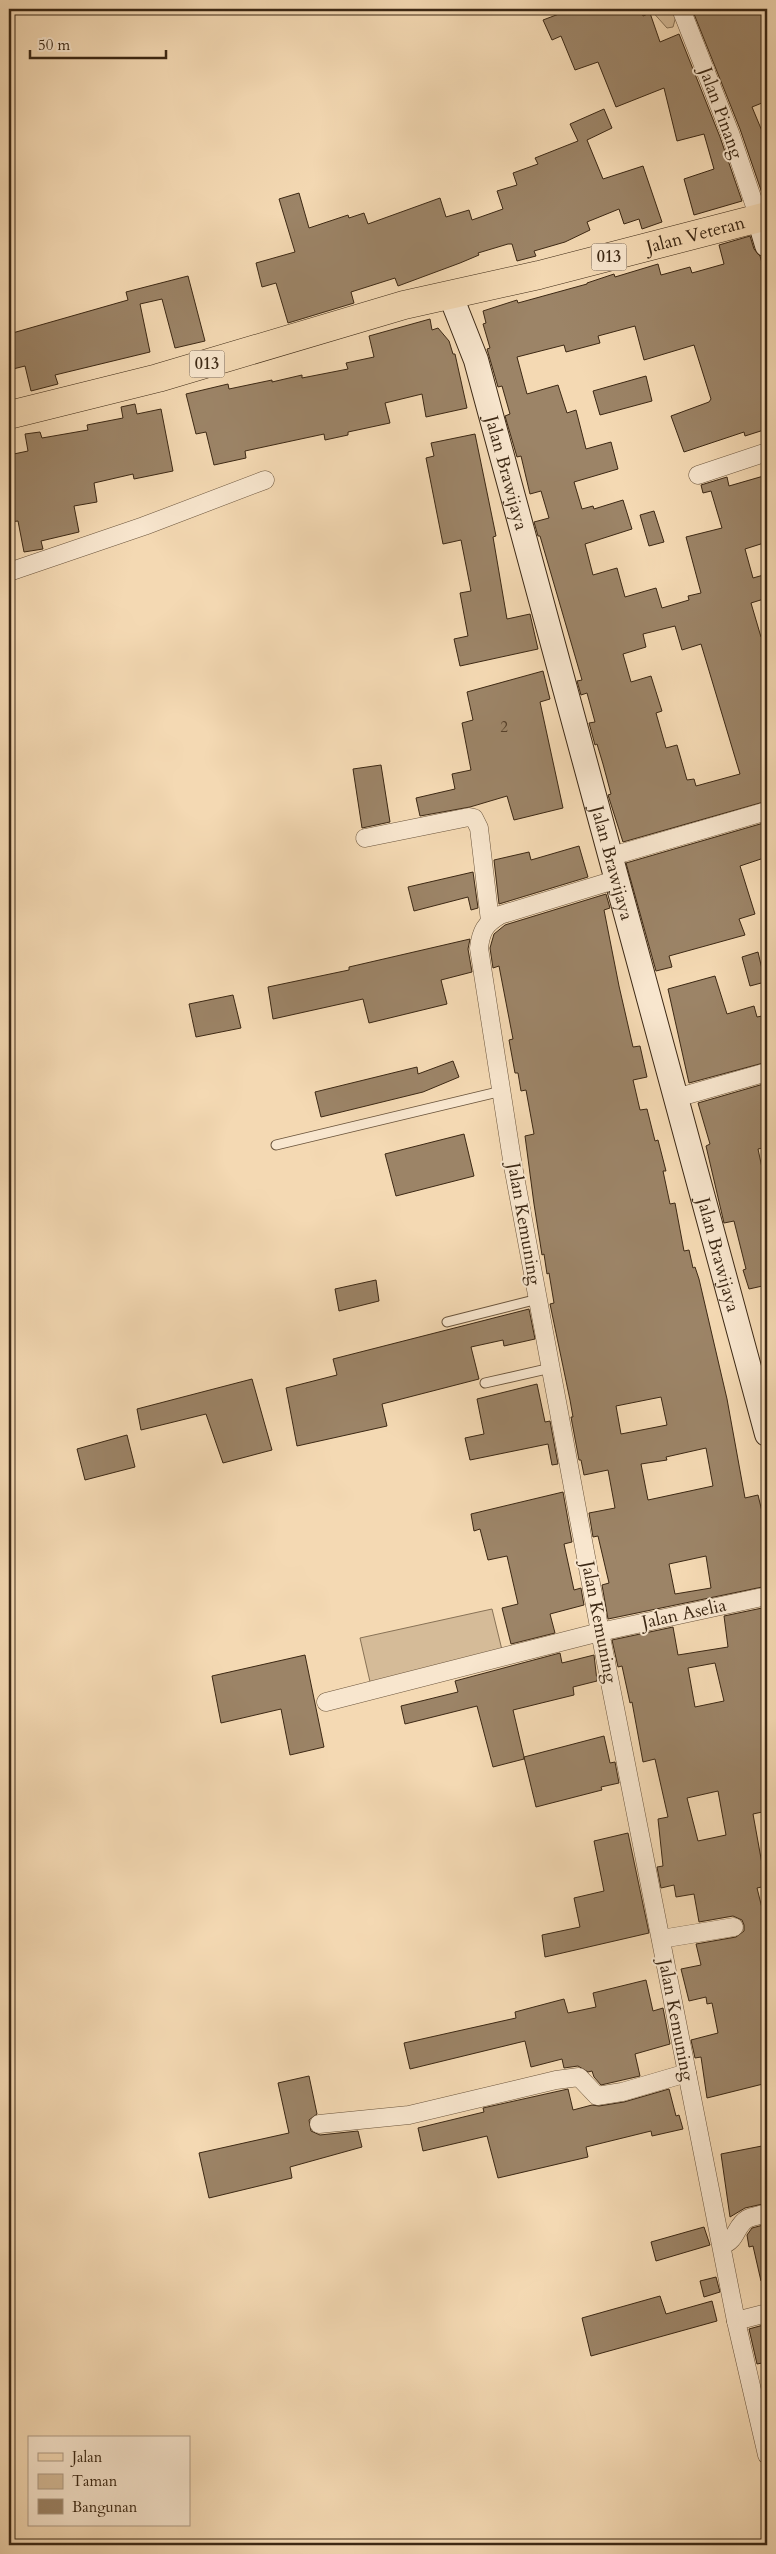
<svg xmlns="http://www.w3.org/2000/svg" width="776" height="2554" viewBox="0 0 776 2554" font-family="Cardo,serif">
<rect width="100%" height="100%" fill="#f4d9b3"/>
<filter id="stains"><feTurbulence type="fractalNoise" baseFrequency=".004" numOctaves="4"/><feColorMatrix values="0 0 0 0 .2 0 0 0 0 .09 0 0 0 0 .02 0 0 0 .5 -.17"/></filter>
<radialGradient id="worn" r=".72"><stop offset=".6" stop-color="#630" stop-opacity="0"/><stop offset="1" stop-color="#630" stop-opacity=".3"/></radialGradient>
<g fill="#d5bb98" stroke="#887256">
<polygon points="650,9 678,9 673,27 667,28"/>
<polygon points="492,1609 503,1654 371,1686 360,1638"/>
</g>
<g fill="#9c8467" stroke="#3c2814" fill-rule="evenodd">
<polygon points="572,9 641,9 643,16 650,13 660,42 679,34 720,137 742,201 694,215 684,179 714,169 704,134 677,141 664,88 616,107 598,62 575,70 561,36 552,40 543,20"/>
<polygon points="692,9 767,9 767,101 752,107 767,143 767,194 763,196 740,129"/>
<polygon points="604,109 612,128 587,140 603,179 643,166 662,222 642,229 639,219 624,224 619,209 587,222 590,230 565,242 534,251 536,256 517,261 512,244 508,244 478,253 479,255 460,263 398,286 395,278 351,292 354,303 288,323 276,283 262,287 256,263 295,252 279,199 299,193 309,228 348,215 349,218 364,213 368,224 440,198 446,217 469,210 472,220 503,209 497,191 517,185 513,173 538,164 535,158 578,141 570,124"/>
<path d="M750,236L754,249L760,256L767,280V429L745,436L744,432L684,452L671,416L709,402L711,399L694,345L644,360L635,326L598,336L600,343L566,352L564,345L517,357L527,394L558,385L567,413L576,410L586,449L611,442L618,469L574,482L582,509L593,506L594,509L623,500L632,529L585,544L593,575L617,568L625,597L656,588L662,608L689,600L688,596L701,593L686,537L722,528L711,491L703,493L701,485L727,477L729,486L767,475V542L745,549L753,578L767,574V598L751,603L761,637L767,635V801L623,842L608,795L611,794L603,764L597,744L595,745L589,723L595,722L587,693L581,695L577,681L582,680L540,536H538L534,522L549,518L541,491L530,494L521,456L517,457L505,416L510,414L502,386L498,387L487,349L490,348L483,324L486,323L483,311L517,300L518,303L587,284V283L614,274L615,277L658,264L661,275L690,267L692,273L724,264L719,245ZM675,626L682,650L701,644L740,774L696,786L694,779L687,780L677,745L666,748L656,713L662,711L651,676L631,682L623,654L646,647L643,634Z"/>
<polygon points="188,276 205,341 175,348 162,299 140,304 150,352 55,375 58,384 31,391 25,366 13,369 9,353 9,334 128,300 126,292"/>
<polygon points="430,319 432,330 438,328 449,341 453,354 455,354 467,408 426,417 422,394 385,403 390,423 348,432 348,435 325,440 324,434 245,451 246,458 214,465 206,432 196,434 186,394 228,384 229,389 272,380 272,382 302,375 302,378 348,369 346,363 374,357 369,336"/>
<polygon points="646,376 652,401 600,415 593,391"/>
<polygon points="135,404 137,414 161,409 173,471 134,479 133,474 94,483 97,502 74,506 79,532 41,541 43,549 24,552 18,521 9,522 9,491 13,490 9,455 28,451 25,434 40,432 42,438 88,430 87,425 123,418 121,407"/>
<polygon points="475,434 496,536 493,537 507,619 530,614 538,649 460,666 454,639 468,636 460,593 471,591 461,540 443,544 426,458 434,456 431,443"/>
<polygon points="654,511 664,542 649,546 640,515"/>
<polygon points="543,671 550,699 540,702 563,808 514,820 507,796 470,807 420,816 416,798 455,789 452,774 471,770 462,723 473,720 467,692"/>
<polygon points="381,765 390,822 362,828 353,769"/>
<polygon points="767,822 767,857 740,866 755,914 739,919 745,935 669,956 672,967 656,971 626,863"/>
<polygon points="579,846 588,877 499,904 494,860 529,852 531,860"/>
<polygon points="473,872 478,908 471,910 468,897 414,911 408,887"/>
<path d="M606,894L610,908L604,910L619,986L633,1047L640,1046L647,1077L633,1080L640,1110L647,1109L655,1141L658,1140L666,1171H663L670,1204L675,1203L684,1251L689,1250L693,1268L695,1267L699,1279L727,1399L745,1498L758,1495L767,1532V1543L764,1544L767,1561V1586L608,1619L602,1585L609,1583L598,1536L593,1537L589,1513L615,1508L608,1470L584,1475L581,1460H579L571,1417H573L570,1400L550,1304L554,1303L549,1273L547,1274L544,1254L542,1255L534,1204L525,1136L534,1134L526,1090L521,1091L518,1073H515L509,1040L513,1039L499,966L493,968L490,948L494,934L505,925ZM661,1397L667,1425L621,1434L616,1406ZM706,1448L713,1486L648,1500L641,1464L667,1460L666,1457ZM706,1556L711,1588L675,1594L669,1564Z"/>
<polygon points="470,939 468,949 472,972 441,980 447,1004 369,1023 363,999 273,1019 268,987 349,970 349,967"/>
<polygon points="758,952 765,982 750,986 742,957"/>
<polygon points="715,976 727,1014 754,1006 757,1017 767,1015 767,1062 689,1083 668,989"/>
<polygon points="233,995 241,1028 196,1037 189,1004"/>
<polygon points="453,1061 459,1077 423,1092 321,1117 315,1092 417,1067 418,1074"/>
<polygon points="767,1083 767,1147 758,1149 765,1182 767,1181 767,1285 749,1289 743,1270 746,1269 734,1221 724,1223 706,1146 710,1144 698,1103"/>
<polygon points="464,1134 474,1176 396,1196 385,1154"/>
<polygon points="376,1280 379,1301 339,1311 335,1289"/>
<polygon points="529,1309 535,1339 504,1346 503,1340 471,1347 479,1379 382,1404 387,1426 297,1446 286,1388 337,1375 333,1359"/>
<polygon points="252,1379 272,1450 223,1463 206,1414 141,1430 137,1409"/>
<polygon points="537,1384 545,1422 550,1421 558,1464 552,1465 548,1444 470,1460 465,1438 484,1434 477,1399"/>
<polygon points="127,1435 135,1467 85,1480 77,1449"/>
<polygon points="563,1492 572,1542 564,1544 574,1590 581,1588 584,1605 550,1614 555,1633 511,1644 502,1608 518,1604 507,1556 488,1560 480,1529 474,1531 471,1514"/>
<path d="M767,1607V1811L753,1814L766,1886L757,1888L767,1928V2013L762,2014L767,2041V2083L707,2098L701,2057L695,2058L691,2040L718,2033L712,2003L707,2004L706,1997L689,2001L681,1969L701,1965L696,1944L736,1937L744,1931V1925L742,1920L733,1916L699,1922L694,1894L676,1897L674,1885L661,1888L657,1867L663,1866L658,1819L668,1817L655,1759L643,1762L632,1702L630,1703L622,1666L618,1667L612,1640L673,1627L678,1655L728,1647L724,1616ZM715,1663L724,1701L695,1707L688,1668ZM718,1791L726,1835L698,1841L687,1798Z"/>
<polygon points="560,1653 562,1663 594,1655 597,1681 573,1687 574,1695 513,1710 524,1757 604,1736 610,1763 615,1762 619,1783 601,1787 602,1790 536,1807 524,1757 524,1759 493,1767 477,1706 405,1724 401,1706 458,1692 455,1681"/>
<polygon points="305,1655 324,1747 290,1755 281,1709 221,1723 212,1676"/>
<polygon points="628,1833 649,1933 545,1957 542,1935 580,1927 574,1898 604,1891 594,1841"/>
<polygon points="646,1980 653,2011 663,2008 670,2044 635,2054 640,2076 601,2085 594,2077 592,2071 588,2072 578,2066 564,2068 562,2059 531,2067 525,2041 410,2069 404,2043 516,2018 515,2012 564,1999 568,2013 596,2007 593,1993"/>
<polygon points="309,2076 317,2114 309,2120 311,2131 320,2135 358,2131 362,2147 290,2167 292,2178 209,2198 199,2153 289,2133 278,2083"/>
<polygon points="568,2089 573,2110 592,2105 599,2106 624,2102 669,2089 676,2116 679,2115 683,2129 652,2136 651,2131 586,2147 588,2157 498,2178 487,2136 423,2151 418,2128 484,2112 483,2108"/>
<polygon points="767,2145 767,2203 745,2208 730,2217 721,2154"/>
<polygon points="767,2224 767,2280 761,2281 753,2246 749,2247 747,2235 752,2228"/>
<polygon points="704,2227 710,2245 656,2261 651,2242"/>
<polygon points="716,2277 720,2292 704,2297 700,2281"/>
<polygon points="660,2296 666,2314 712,2301 717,2321 591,2356 582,2318"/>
<polygon points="767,2324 767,2362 757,2364 749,2329"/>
</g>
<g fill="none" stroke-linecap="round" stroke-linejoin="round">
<defs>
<g id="lane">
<polyline points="276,1145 502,1091"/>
<polyline points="447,1322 538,1299"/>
<polyline points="485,1383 551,1368"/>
</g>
<g id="street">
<polyline points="681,9 730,133 759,218"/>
<polyline points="698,475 767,452"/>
<polyline points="9,572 144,526 265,480"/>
<polyline points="365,838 469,817 474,818 479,828 490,921"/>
<polyline points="612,856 767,811"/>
<path d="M618,879L500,915C485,924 481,931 479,948L513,1166L600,1632L736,2321L767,2455"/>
<polyline points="676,1098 767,1072"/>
<polyline points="326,1702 600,1632 767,1596"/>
<polyline points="661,1939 734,1927"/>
<polyline points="319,2124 409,2115 556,2080 579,2077 597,2096 622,2092 687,2073"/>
<path d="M722,2245C737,2241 735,2226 747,2219C753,2216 761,2215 767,2213"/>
<polyline points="736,2321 767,2313"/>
</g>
<g id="secondary">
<polyline points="759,218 767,245"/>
<path id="s1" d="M450,294L476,360L767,1434"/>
</g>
<g id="primary">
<path id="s2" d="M9,415L158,378L404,305L539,275L767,216"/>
</g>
</defs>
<use href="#lane" stroke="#6a543c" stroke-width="11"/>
<use href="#street" stroke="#6a543c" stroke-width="19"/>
<use href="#secondary" stroke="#3c2814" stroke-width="26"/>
<use href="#primary" stroke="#3c2814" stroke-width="29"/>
<use href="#lane" stroke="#f8e6ce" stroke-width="9"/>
<use href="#street" stroke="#f8e6ce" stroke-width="18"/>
<use href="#secondary" stroke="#f8e6ce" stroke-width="24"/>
<use href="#primary" stroke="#f4d9b3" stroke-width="28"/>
</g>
<g text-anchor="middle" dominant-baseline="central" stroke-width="4" stroke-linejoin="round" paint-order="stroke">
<g font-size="15" fill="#543f29">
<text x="504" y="727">2</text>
</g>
<g fill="#f8e6ce" stroke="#74614c" stroke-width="1">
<rect x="591.5" y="243.5" width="35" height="27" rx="4"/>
<rect x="189.5" y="350.5" width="35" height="27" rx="4"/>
</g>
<g font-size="16" font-weight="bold" fill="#3c2814">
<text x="609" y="257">013</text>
<text x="207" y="364">013</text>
</g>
<g font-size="18" fill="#3c2814" stroke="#f8e6ce">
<text transform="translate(721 113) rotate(70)">Jalan Pinang</text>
<text stroke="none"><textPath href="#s2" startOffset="710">Jalan Veteran</textPath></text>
<text stroke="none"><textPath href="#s1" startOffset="188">Jalan Brawijaya</textPath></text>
<text stroke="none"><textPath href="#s1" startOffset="592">Jalan Brawijaya</textPath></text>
<text transform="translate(524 1224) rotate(80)">Jalan Kemuning</text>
<text stroke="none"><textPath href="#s1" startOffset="998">Jalan Brawijaya</textPath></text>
<text transform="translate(684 1614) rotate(-12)">Jalan Aselia</text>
<text transform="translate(599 1622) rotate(79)">Jalan Kemuning</text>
<text transform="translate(676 2020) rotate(79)">Jalan Kemuning</text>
</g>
</g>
<rect width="776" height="2554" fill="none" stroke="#f4d9b3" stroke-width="30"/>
<rect x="10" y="10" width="756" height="2534" fill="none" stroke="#3c2814" stroke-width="2.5"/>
<rect x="15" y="15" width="746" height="2524" fill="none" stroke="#3c2814"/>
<rect x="28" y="2436" width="162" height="90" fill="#f8e6ce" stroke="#ad9a84"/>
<rect x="38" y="2453" width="25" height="8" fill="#f4d9b3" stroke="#ad9a84"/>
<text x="72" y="2462" font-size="15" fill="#3c2814">Jalan</text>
<rect x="38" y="2474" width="25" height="15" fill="#d5bb98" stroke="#ad9a84"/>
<text x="72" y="2486" font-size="15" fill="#3c2814">Taman</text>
<rect x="38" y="2499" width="25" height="15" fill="#9c8467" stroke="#ad9a84"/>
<text x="72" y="2512" font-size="15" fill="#3c2814">Bangunan</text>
<path d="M30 50v8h136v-8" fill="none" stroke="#3c2814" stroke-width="2.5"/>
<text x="38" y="50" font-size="15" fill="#3c2814" stroke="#f8e6ce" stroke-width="4" paint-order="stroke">50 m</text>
<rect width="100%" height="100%" filter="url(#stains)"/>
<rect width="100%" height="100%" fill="url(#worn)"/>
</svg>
